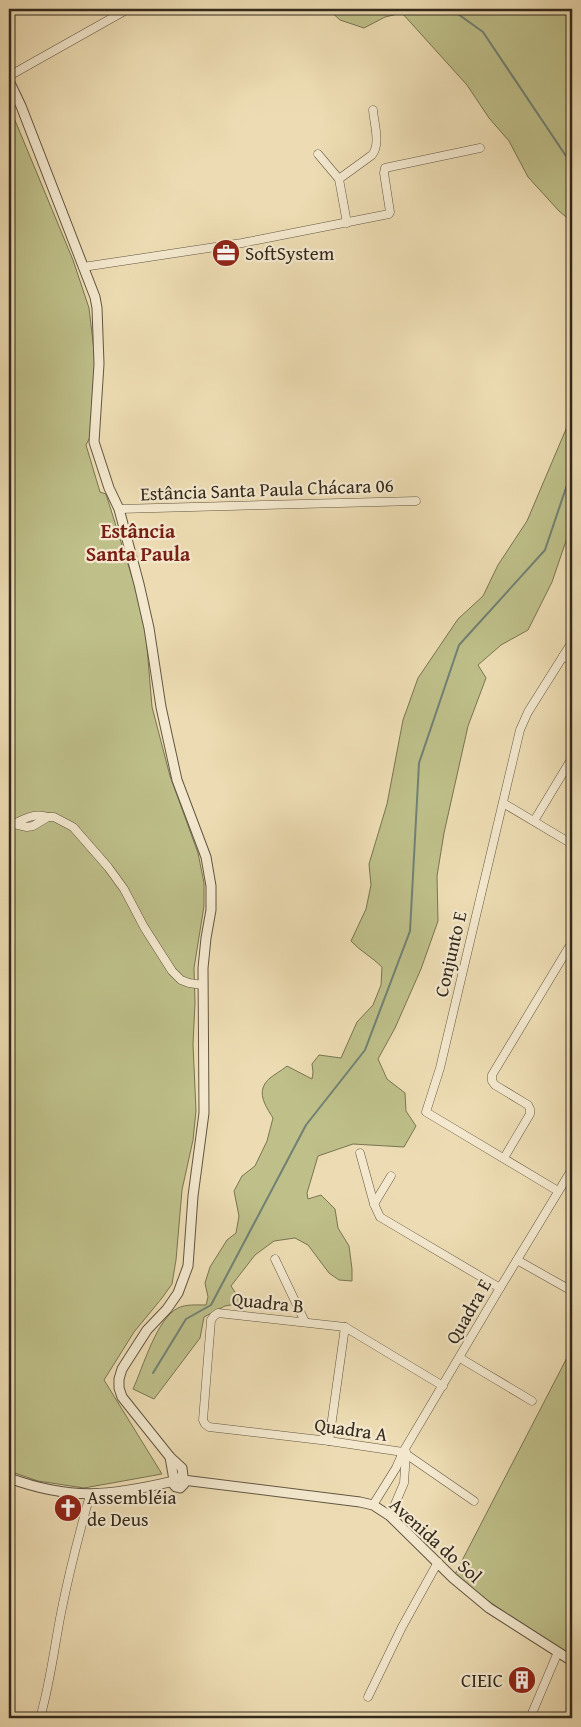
<svg xmlns="http://www.w3.org/2000/svg" width="581" height="1727" viewBox="0 0 581 1727" font-family="'Gentium Book Plus',serif">
<rect width="100%" height="100%" fill="#eddcb3"/>
<filter id="stains"><feTurbulence type="fractalNoise" baseFrequency=".004" numOctaves="4"/><feColorMatrix values="0 0 0 0 .2 0 0 0 0 .09 0 0 0 0 .02 0 0 0 .5 -.17"/></filter>
<radialGradient id="worn" r=".72"><stop offset=".6" stop-color="#630" stop-opacity="0"/><stop offset="1" stop-color="#630" stop-opacity=".3"/></radialGradient>
<g fill="#bebf89" stroke="#787452">
<polygon points="328,9 565,9 572,15 572,222 559,211 528,177 509,141 489,118 467,85 402,13 385,17 364,28 340,20"/>
<polygon points="9,106 73,260 89,308 95,359 90,437 86,445 100,492 106,494 137,593 145,623 152,707 170,776 198,853 204,883 204,906 194,968 195,1003 193,1044 196,1111 193,1140 182,1190 176,1260 172,1284 162,1298 134,1332 104,1380 162,1474 84,1488 38,1481 9,1471"/>
<path d="M572,415V531L568,535L552,582L528,630L501,645L478,665L486,678L468,726L444,833L437,876L438,921L421,969L395,1028L378,1059L387,1079L405,1093L406,1111L416,1126L404,1147L353,1144L318,1156L307,1193L308,1199L321,1195L335,1209L338,1228L349,1246L352,1269V1281L339,1280L329,1273L308,1245L295,1238L274,1241L255,1255L231,1286L242,1303L225,1306L204,1317L200,1338L154,1399L133,1389C143,1367 157,1318 178,1308C186,1304 197,1305 206,1305L208,1297L205,1283L210,1267L227,1240L236,1233L239,1216L234,1191L242,1176L255,1166L267,1141L273,1118C265,1105 255,1091 270,1078C275,1074 281,1071 287,1066L312,1079L313,1072L312,1064L319,1055L341,1058L357,1022L373,1005L381,985L382,967C372,957 360,951 351,941L366,909L371,885L369,864L387,804L403,720L418,678L458,619L483,596L498,565L527,521Z"/>
<polygon points="572,1348 572,1656 453,1578"/>
</g>
<g fill="none" stroke-linecap="round" stroke-linejoin="round">
<g stroke="#708174" stroke-width="2">
<polyline points="451,9 483,32 566,156 572,161"/>
<polyline points="153,1373 186,1319 211,1305 306,1125 365,1050 410,931 419,763 459,645 545,550 572,470"/>
</g>
<defs>
<g id="minor">
<polyline points="9,76 128,9"/>
<polyline points="318,154 339,179"/>
<path d="M347,223L339,179L372,155C381,144 374,124 373,110"/>
<polyline points="83,267 242,243 389,214 390,212 384,173 385,168 480,148"/>
<polyline points="119,509 416,501"/>
<polyline points="563,656 572,661"/>
<polyline points="503,803 572,844"/>
<polyline points="534,821 572,758"/>
<path d="M14,824C25,818 35,813 48,817"/>
<polyline points="9,826 14,824 27,827 33,826 48,817 54,817 73,827 108,867 124,889 144,927 172,971 181,980 189,983 203,985"/>
<polyline points="360,1153 374,1204 380,1217 500,1288"/>
<polyline points="504,1158 530,1114 530,1109 528,1105 495,1085 492,1081 492,1075 572,942"/>
<polyline points="558,1191 426,1112 440,1068 520,730 528,712 572,642"/>
<polyline points="374,1204 391,1176"/>
<polyline points="275,1259 305,1322"/>
<polyline points="517,1260 572,1291"/>
<polyline points="460,1358 532,1401"/>
<polyline points="443,1386 345,1327 218,1313 214,1316 211,1320 203,1420 205,1424 209,1427 329,1441 403,1452 474,1501"/>
<polyline points="329,1441 345,1327"/>
<polyline points="373,1505 396,1468 403,1452 500,1288 572,1169"/>
<polyline points="390,1516 404,1483 406,1452"/>
<polyline points="368,1697 402,1627 438,1562"/>
<path d="M40,1718C50,1684 54,1649 61,1613C69,1573 79,1534 90,1495"/>
<polyline points="530,1718 558,1652"/>
</g>
<g id="tertiary">
<polyline points="9,81 21,106 95,297 97,308 99,364 94,442 109,488 119,509 139,584 149,628 161,707 177,780 206,857 211,886 211,910 206,938 203,968 204,1113 193,1196 188,1266 178,1293 167,1309 147,1330 122,1369 119,1379 119,1388 122,1397 170,1457 182,1468 184,1484 180,1488 176,1487 174,1485 174,1480 178,1478 182,1479"/>
<polyline points="170,1457 174,1480"/>
<path d="M9,1478C72,1501 110,1496 174,1481"/>
<polyline points="183,1480 360,1502 373,1505 390,1516 453,1578 489,1608 572,1661"/>
</g>
</defs>
<use href="#minor" stroke="#625642" stroke-width="9"/>
<use href="#tertiary" stroke="#625642" stroke-width="11"/>
<use href="#minor" stroke="#f3e8ce" stroke-width="8"/>
<use href="#tertiary" stroke="#f3e8ce" stroke-width="9"/>
</g>
<defs>
<symbol id="office-disc" viewBox="-11 -11 22 22"><circle r="9.5" fill="#8f2418" stroke="#f3e8ce"/><path d="M-6-3h4V-5.5h4V-3h4V5H-6ZM-1-4.5V-3h2v-1.5ZM-6 0V1H6V0Z" fill="#fff"/></symbol>
<symbol id="church-disc" viewBox="-11 -11 22 22"><circle r="9.5" fill="#8f2418" stroke="#f3e8ce"/><path d="M-1.2-6h2.4v3.5h3.3v2.4h-3.3V6h-2.4V-.1h-3.3v-2.4h3.3Z" fill="#fff"/></symbol>
<symbol id="building-disc" viewBox="-11 -11 22 22"><circle r="9.5" fill="#8f2418" stroke="#f3e8ce"/><path d="M-4-6H4V6H1V3H-1V6H-4ZM-2.5-4.3h1.7v1.8h-1.7ZM.8-4.3h1.7v1.8H.8ZM-2.5-1h1.7V.8h-1.7ZM.8-1h1.7V.8H.8Z" fill="#fff"/></symbol>
</defs>
<g fill-rule="evenodd">
<use href="#office-disc" x="210" y="237" width="32" height="32"/>
<use href="#church-disc" x="52" y="1492" width="32" height="32"/>
<use href="#building-disc" x="506" y="1664" width="32" height="32"/>
</g>
<g text-anchor="middle" dominant-baseline="central" stroke-width="4.5" stroke-linejoin="round" paint-order="stroke">
<g font-size="19" fill="#33291c" stroke="#f3e8ce" text-anchor="start">
<text x="245" y="253">SoftSystem</text>
<text x="87" y="1497">Assembléia<tspan x="87" dy="22">de Deus</tspan></text>
<text x="503" y="1680" text-anchor="end">CIEIC</text>
</g>
<g font-size="19" fill="#33291c" stroke="#f3e8ce">
<text transform="translate(267 489) rotate(-2)">Estância Santa Paula Chácara 06</text>
<text transform="translate(450 954) rotate(-77)">Conjunto E</text>
<text transform="translate(268 1302) rotate(6)">Quadra B</text>
<text transform="translate(468 1311) rotate(-60)">Quadra E</text>
<text transform="translate(351 1429) rotate(8)">Quadra A</text>
<text transform="translate(436 1540) rotate(42)">Avenida do Sol</text>
</g>
<g font-size="20" font-weight="bold" fill="#7a1f14" stroke="#f3e8ce">
<text x="138" y="530">Estância<tspan x="138" dy="23">Santa Paula</tspan></text>
</g>
</g>
<rect width="581" height="1727" fill="none" stroke="#eddcb3" stroke-width="30"/>
<rect x="10" y="10" width="561" height="1707" fill="none" stroke="#33291c" stroke-width="2.5"/>
<rect x="15" y="15" width="551" height="1697" fill="none" stroke="#33291c"/>
<rect width="100%" height="100%" filter="url(#stains)"/>
<rect width="100%" height="100%" fill="url(#worn)"/>
</svg>
